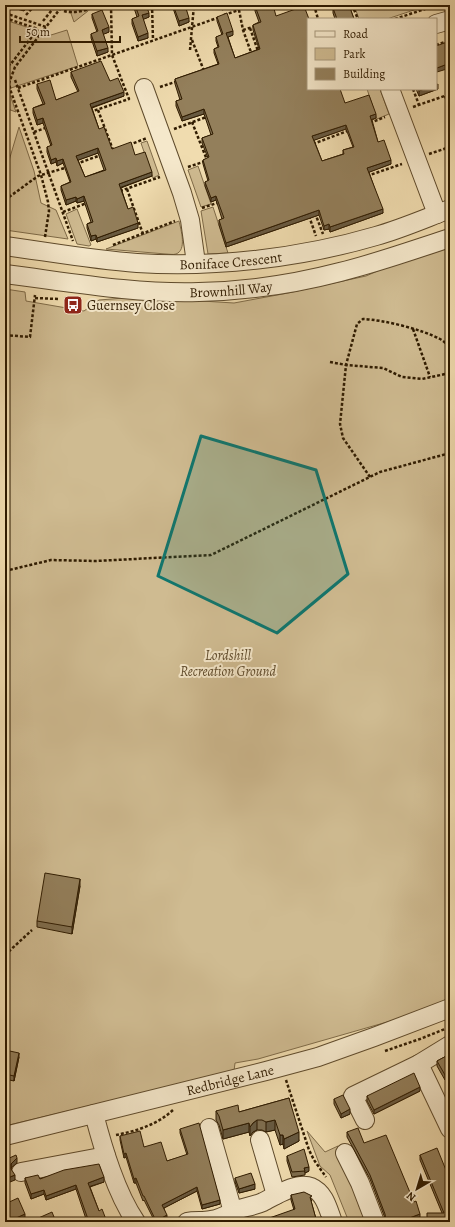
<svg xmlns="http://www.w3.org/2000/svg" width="455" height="1227" viewBox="0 0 455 1227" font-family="Alegreya,serif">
<rect width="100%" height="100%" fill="#f0dcaf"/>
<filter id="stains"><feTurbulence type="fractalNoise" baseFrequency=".005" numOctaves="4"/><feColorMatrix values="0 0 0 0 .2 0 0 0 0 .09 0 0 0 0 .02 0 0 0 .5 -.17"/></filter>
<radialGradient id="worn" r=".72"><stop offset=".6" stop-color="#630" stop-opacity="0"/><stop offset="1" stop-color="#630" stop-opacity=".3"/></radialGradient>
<g fill="#cfbb91" stroke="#7f6b48">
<polygon points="68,5 87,5 88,11 74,22"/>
<polygon points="354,5 429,5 387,19 359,19"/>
<polygon points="5,20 51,35 67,30 78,66 8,89 16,112 5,108 5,72 7,67 5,63"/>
<polygon points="367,89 380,89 389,114 377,119"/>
<polygon points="19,127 34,171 41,203 56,210 68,239 5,230 5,174"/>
<polygon points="147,141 159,175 153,178 141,143"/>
<polygon points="198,166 211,204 201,207 188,170"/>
<polygon points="213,207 228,253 208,254 201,211"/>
<polygon points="77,209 91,245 89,246 77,244 66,214"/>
<path d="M179,221C181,230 187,250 176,254C173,255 169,254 166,254L106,249Z"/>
<polygon points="450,244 450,1004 258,1059 235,1063 234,1071 5,1126 5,289 25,292 26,301 84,311 99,300 137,297 234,303 288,293 366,276 405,259"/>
<polygon points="307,1131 325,1152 338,1146 339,1154 362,1200 359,1206 365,1220 371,1222 349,1222 330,1175 320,1166"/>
</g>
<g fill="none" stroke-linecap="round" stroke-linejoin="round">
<defs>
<g id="minor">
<polyline points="436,24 450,20"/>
<polyline points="144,88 182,193 190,220 196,263"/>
<polyline points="390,89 437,214"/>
<path id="s1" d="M5,246C49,252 93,260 137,263C215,268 301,258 376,236C401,229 426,218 450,209"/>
<path id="s2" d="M5,274C69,282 134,294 199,292C246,291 294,284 340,272C377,263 413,250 450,238"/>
<polyline points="419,1064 450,1045"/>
<path d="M94,1114C103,1148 116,1193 136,1222"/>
<polyline points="365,1120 353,1096 419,1064 450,1129"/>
<polyline points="209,1128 233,1212"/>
<path id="s3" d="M5,1136L266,1071L318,1057L374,1037L450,1008"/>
<polyline points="260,1140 276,1195"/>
<polyline points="345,1153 360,1183 375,1222"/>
<polyline points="21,1172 106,1156"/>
<path d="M187,1222C195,1220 203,1222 211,1220C220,1219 228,1214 236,1210C245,1207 254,1206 263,1202C275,1196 297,1181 311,1187C325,1193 328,1209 333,1222"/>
</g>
</defs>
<use href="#minor" stroke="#5f4b2c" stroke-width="20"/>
<g stroke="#2f1b00" stroke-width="2.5" stroke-dasharray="3 2" stroke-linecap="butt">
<polyline points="152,5 153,40"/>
<polyline points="238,5 243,30 252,55"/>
<polyline points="314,5 318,19"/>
<polyline points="352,5 358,19"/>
<polyline points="302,9 313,5"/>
<path d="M64,11C74,14 89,10 99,5"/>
<polyline points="5,13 46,27"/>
<polyline points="26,15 35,5"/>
<polyline points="224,15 239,10"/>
<polyline points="5,18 38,29 10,65"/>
<polyline points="395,19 437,5"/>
<polyline points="43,21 56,5"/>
<polyline points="250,28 258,51"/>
<polyline points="243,30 256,26"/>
<polyline points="192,40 204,71"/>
<polyline points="436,45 450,40"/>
<polyline points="5,50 10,65"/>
<polyline points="190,50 194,5"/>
<polyline points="15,80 73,241"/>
<polyline points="160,87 178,81"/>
<polyline points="18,88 220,17"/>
<polyline points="413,89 419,105"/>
<polyline points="445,96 450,109"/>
<polyline points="413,107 450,94"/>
<polyline points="98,110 113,150"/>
<polyline points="90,112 129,99 112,55 111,5"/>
<polyline points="192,122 207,160"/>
<polyline points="370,123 385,117"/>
<polyline points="174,129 209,116"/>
<polyline points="34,132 48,127"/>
<polyline points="313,144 350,130"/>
<polyline points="129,145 147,138"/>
<polyline points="429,154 450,147"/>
<polyline points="76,164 101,155"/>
<polyline points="188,167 206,161"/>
<polyline points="367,176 402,164"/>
<polyline points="127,189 143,234"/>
<polyline points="120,191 160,177"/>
<polyline points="5,200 38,176 68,167"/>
<polyline points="202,208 220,202"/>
<polyline points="63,212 87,203"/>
<polyline points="315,213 323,234"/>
<polyline points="309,216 316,236"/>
<polyline points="45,237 49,211 48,202 41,175 11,92 9,83 15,67 63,5"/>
<polyline points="113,245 175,221"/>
<polyline points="35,298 58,299"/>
<polyline points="413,329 430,377"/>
<polyline points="5,335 30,337 35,295"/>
<polyline points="330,362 346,365 383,368 402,377 422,379 450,373"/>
<path d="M370,477L343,438L340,424L346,365L357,324L363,319C384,320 421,329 440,339C444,341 447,345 450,347"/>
<polyline points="5,571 51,560 96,561 211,555 380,472 450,453"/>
<polyline points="5,955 32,930"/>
<polyline points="385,1051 420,1039 450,1027"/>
<polyline points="286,1080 309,1150 314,1160 326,1177"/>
<path d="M116,1135C136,1131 157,1125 173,1110"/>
</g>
<use href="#minor" stroke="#f5e8cb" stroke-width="18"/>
</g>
<g fill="#7e6d4e" stroke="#2f1b00" fill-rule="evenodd">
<polygon points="13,5 26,5 24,11 13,8"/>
<polygon points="133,5 146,5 149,17 143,19 148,38 138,41 132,24 132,19 137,17"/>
<polygon points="172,5 185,5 189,22 179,26"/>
<polygon points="336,5 349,5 354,19 335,19 333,13 333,8 337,7"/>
<path d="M255,6L276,16L308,89L345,103L376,118L372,120L378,142L391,164L369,172L383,213L330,232L329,229L324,230L319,215L226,247L219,225V220L222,219L216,200L211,202L205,186V182L208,181L203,164V160L208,158L202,143V138L211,135L204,114L182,121L176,106V101L180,100L175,84V79L218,64L214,53V49L218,47L216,41V37L222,35L217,21V17L233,35L228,37L235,58L259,49L253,30V25L259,22L255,11ZM346,129L353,147L343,150V154L322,161L314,140Z"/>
<polygon points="92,14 109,32 103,34 108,52 97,56 91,38 91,34 97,32 92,18"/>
<path d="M71,72L110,81L124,96L92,108L99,129L112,149L135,155L152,176L121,188L128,209L138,228L97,242L96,239L91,241L87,228V224L91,222L84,201L77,203L76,201L66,205L61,190V186L70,182L63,163L57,166L56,162L51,164L47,152V147L51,146L43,123L37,125L33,113V108L43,104L37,89V84L56,100L78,92L71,77ZM98,153L104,170L85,177L78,160Z"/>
<polygon points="416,89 438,89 419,96"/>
<polygon points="450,145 450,158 447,150 447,146"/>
<polygon points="450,167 450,177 448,172 448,168"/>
<polygon points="80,886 72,934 37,927 37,921"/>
<polygon points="5,1050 19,1057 14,1081 5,1079"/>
<polygon points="450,1054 445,1080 437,1066 437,1061"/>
<polygon points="420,1091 374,1114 367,1101 367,1096"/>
<polygon points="289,1098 299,1141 284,1149 283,1144 280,1145 275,1130 266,1132 262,1130 257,1130 253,1132 250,1136 249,1132 223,1139 219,1125 216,1120 216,1111 239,1112"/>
<polygon points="334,1099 350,1114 341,1118 334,1104"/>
<polygon points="180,1129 220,1204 202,1209 197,1191 164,1208 167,1219 162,1222 155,1222 144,1200 143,1201 136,1183 134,1183 126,1157 124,1158 120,1140 120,1136 144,1147 167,1161 187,1155 180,1133"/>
<polygon points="347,1132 364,1143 420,1218 410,1222 386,1222 385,1218 370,1179 347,1137"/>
<polygon points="420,1155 450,1222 442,1213 420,1160"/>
<polygon points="287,1156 309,1171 305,1173 305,1175 292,1177 287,1161"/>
<polygon points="25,1178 104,1182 90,1187 99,1211 107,1222 87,1222 76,1189 46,1200 44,1194 31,1199 25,1183"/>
<polygon points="235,1178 255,1189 239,1193 235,1182"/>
<polygon points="291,1195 312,1200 311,1201 316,1219 294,1210 291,1200"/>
</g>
<g fill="#675940" stroke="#2f1b00">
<polygon points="25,5 26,5 24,11 24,7"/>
<polygon points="224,5 232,5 232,7 222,10 222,6"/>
<polygon points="149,13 149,17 142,20 142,15"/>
<polygon points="189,18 189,22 179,26 179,21"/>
<polygon points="109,27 109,32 102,35 102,30"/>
<polygon points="233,31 233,35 226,38 226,33"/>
<polygon points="148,33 148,38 138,41 138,37"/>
<polygon points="108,48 108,52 97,56 97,51"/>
<polygon points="450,63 450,68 437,72 437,68"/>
<polygon points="438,84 438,89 419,96 419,91 424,89 436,89 436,85"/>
<polygon points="124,92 124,96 90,108 90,104"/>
<polygon points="204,109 204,114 182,121 182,117"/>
<polygon points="376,114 376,118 370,120 370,116"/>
<polygon points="43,118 43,123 37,125 37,120"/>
<polygon points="346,125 346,129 312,141 312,136"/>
<polygon points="98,148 98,153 76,161 76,156"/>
<polygon points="56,158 56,162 51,164 51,160"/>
<polygon points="63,159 63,163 57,166 57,161"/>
<polygon points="391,160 391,164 367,173 367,168"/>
<polygon points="152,172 152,176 119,188 119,184"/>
<polygon points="84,196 84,201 77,203 77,199"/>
<polygon points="216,196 216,200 211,202 211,198"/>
<polygon points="76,197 76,201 66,205 66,200"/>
<polygon points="383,209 383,213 330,232 330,227"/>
<polygon points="319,210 319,215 226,247 226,243"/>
<polygon points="138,223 138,228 97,242 97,238"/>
<polygon points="329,224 329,229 324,230 324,226"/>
<polygon points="96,235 96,239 91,241 91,236"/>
<polygon points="80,879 80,886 72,934 72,927"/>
<polygon points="19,1053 19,1057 14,1081 14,1076"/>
<polygon points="450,1073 450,1077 445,1080 445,1075"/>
<polygon points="420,1087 420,1091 374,1114 374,1110"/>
<polygon points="350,1109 350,1114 341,1118 341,1114"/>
<polygon points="257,1120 257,1130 253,1132 250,1136 250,1127 253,1123"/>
<polygon points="275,1120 275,1130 266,1132 266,1122"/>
<polygon points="249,1123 249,1132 223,1139 223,1130"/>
<polygon points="299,1132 299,1141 284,1149 284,1139"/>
<polygon points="280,1135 283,1135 283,1144 280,1145"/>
<polygon points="126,1153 126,1157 124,1158 124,1154"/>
<polygon points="17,1158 17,1163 11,1168 11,1174 11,1164"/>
<polygon points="309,1167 309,1171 305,1173 304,1168"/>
<polygon points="15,1175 15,1180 5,1184 5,1179"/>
<polygon points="104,1177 104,1182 88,1187 88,1183"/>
<polygon points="136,1178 136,1183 134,1183 134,1179"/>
<polygon points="255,1184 255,1189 239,1193 239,1189"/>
<polygon points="76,1185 76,1189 46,1200 46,1196"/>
<polygon points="197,1187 197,1191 162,1209 162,1205"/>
<polygon points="44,1190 44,1194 31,1199 31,1194"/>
<polygon points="220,1200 220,1204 202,1209 202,1205"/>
<polygon points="25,1214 25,1219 18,1222 7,1222"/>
<polygon points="420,1214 420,1218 410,1222 404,1222 404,1220"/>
<polygon points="167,1215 167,1219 162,1222 156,1222 156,1221"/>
</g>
<g fill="#937f5b" stroke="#2f1b00" fill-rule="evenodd">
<polygon points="135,5 146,5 149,13 142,15 148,33 138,37 132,19 139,16"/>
<polygon points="173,5 185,5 189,18 179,21"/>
<path d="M258,5H273L276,16L304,6L309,19H308V89H340L345,103L369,95L376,114L370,116L378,142L384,140L391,160L367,168L383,209L330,227L329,224L324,226L319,210L226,243L219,220L224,218L216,196L211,198L205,182L209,180L203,160L209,157L202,138L213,134L204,109L182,117L176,101L182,99L175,79L219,64L214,49L219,47L216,37L223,34L217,17L227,13L233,31L226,33L235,58L260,49L253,25L261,22L255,6ZM346,125L354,147L343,150L344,154L322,161L312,136Z"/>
<polygon points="337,5 349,5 354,19 337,19 333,8 338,6"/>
<polygon points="102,10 109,27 102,30 108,48 97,51 91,34 98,31 92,14"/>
<polygon points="450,41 450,63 437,68 436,65 436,46"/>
<path d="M101,61L110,81L118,78L124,92L90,104L99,129L104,127L112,149L131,142L135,155L145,152L152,172L119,184L128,209L133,207L138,223L97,238L96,235L91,236L87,224L93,222L84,196L77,199L76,197L66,200L61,186L71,182L63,159L57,161L56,158L51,160L47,147L52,145L43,118L37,120L33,108L45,104L37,84L50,80L56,100L79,91L71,72ZM98,148L106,170L85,177L76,156Z"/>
<polygon points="418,89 424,89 419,91"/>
<polygon points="450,145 450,154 447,146"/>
<polygon points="45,873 80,879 72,927 37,921"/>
<polygon points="5,1050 19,1053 14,1076 5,1074"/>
<polygon points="450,1054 450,1073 445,1075 437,1061"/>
<polygon points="414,1073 420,1087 374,1110 367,1096"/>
<polygon points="343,1095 350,1109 341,1114 334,1099"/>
<polygon points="289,1098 299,1132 284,1139 283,1135 280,1135 275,1120 266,1122 262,1120 257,1120 253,1123 250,1127 249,1123 223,1130 219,1116 216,1111 238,1105 239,1112"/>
<polygon points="199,1123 220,1200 202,1205 197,1187 162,1205 167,1215 156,1221 144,1196 143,1196 136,1178 134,1179 126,1153 124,1154 120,1136 140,1131 144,1147 161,1142 167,1161 188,1154 180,1129"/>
<polygon points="358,1128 364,1143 386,1135 414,1202 416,1201 420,1214 404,1220 404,1222 386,1222 385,1214 370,1175 347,1132"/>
<polygon points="437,1148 450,1180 450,1222 427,1222 427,1213 444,1213 420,1155"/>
<polygon points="304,1149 309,1167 304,1168 305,1171 292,1172 287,1156"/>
<polygon points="16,1155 17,1158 11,1164 11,1169 15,1175 5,1179 5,1160"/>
<polygon points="99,1164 104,1177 88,1183 99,1211 102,1209 107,1222 89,1222 76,1185 46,1196 44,1190 31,1194 25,1178 38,1175 40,1179 64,1170"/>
<polygon points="251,1173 255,1184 239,1189 235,1178"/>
<polygon points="304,1192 312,1196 310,1197 316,1219 322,1217 324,1222 258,1222 295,1209 291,1195"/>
<polygon points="18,1198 25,1214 7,1222 5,1222 5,1204"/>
<polygon points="52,1212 56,1222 35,1222 34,1220"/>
<polygon points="242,1218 243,1222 230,1222"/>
</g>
<path fill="#0f766e" fill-opacity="0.2" stroke="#0f766e" stroke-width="3" stroke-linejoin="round" d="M201,436L316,470L348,574L277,633L158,576Z"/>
<defs>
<symbol id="bus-square" viewBox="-11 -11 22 22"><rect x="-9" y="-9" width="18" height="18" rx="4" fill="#8f2418" stroke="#f5e8cb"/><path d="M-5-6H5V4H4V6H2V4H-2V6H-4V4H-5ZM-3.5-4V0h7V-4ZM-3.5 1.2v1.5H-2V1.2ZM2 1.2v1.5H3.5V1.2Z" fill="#fff"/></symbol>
</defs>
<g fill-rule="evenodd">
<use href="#bus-square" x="62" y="294" width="22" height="22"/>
</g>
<g text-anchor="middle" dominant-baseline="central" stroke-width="4" stroke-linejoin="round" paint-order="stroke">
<g font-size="14" fill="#2f1b00" stroke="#f5e8cb">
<text stroke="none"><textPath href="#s1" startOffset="227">Boniface Crescent</textPath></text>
<text stroke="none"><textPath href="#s2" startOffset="227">Brownhill Way</textPath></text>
<text stroke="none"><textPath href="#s3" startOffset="232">Redbridge Lane</textPath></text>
</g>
<g font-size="14" fill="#2f1b00" stroke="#f5e8cb" text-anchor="start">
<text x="87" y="305">Guernsey Close</text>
</g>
<g font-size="14" font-style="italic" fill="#5f4b2c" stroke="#f5e8cb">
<text x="228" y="655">Lordshill<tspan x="228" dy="16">Recreation Ground</tspan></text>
</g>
</g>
<rect width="455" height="1227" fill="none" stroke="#f0dcaf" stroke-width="20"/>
<rect x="6" y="6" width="443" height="1215" fill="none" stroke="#2f1b00" stroke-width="2"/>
<rect x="10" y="10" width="435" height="1207" fill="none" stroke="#2f1b00"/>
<rect x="307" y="18" width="130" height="72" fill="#f5e8cb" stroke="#a6967a"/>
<rect x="315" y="31" width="20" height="6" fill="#f5e8cb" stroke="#a6967a"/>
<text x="343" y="38" font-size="12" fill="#2f1b00">Road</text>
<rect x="315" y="48" width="20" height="12" fill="#cfbb91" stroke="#a6967a"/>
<text x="343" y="58" font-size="12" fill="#2f1b00">Park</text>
<rect x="315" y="68" width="20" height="12" fill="#937f5b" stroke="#a6967a"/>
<text x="343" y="78" font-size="12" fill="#2f1b00">Building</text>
<g transform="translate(417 1189) rotate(218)" stroke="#f5e8cb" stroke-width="3" paint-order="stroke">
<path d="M0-3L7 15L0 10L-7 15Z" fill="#2f1b00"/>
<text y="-6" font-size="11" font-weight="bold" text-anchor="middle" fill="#2f1b00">N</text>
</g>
<path d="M20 36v6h100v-6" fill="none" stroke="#2f1b00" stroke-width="2"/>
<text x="26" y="36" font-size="12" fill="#2f1b00" stroke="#f5e8cb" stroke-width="3" paint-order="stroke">50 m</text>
<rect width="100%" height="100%" filter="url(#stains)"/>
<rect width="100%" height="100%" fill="url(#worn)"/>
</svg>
